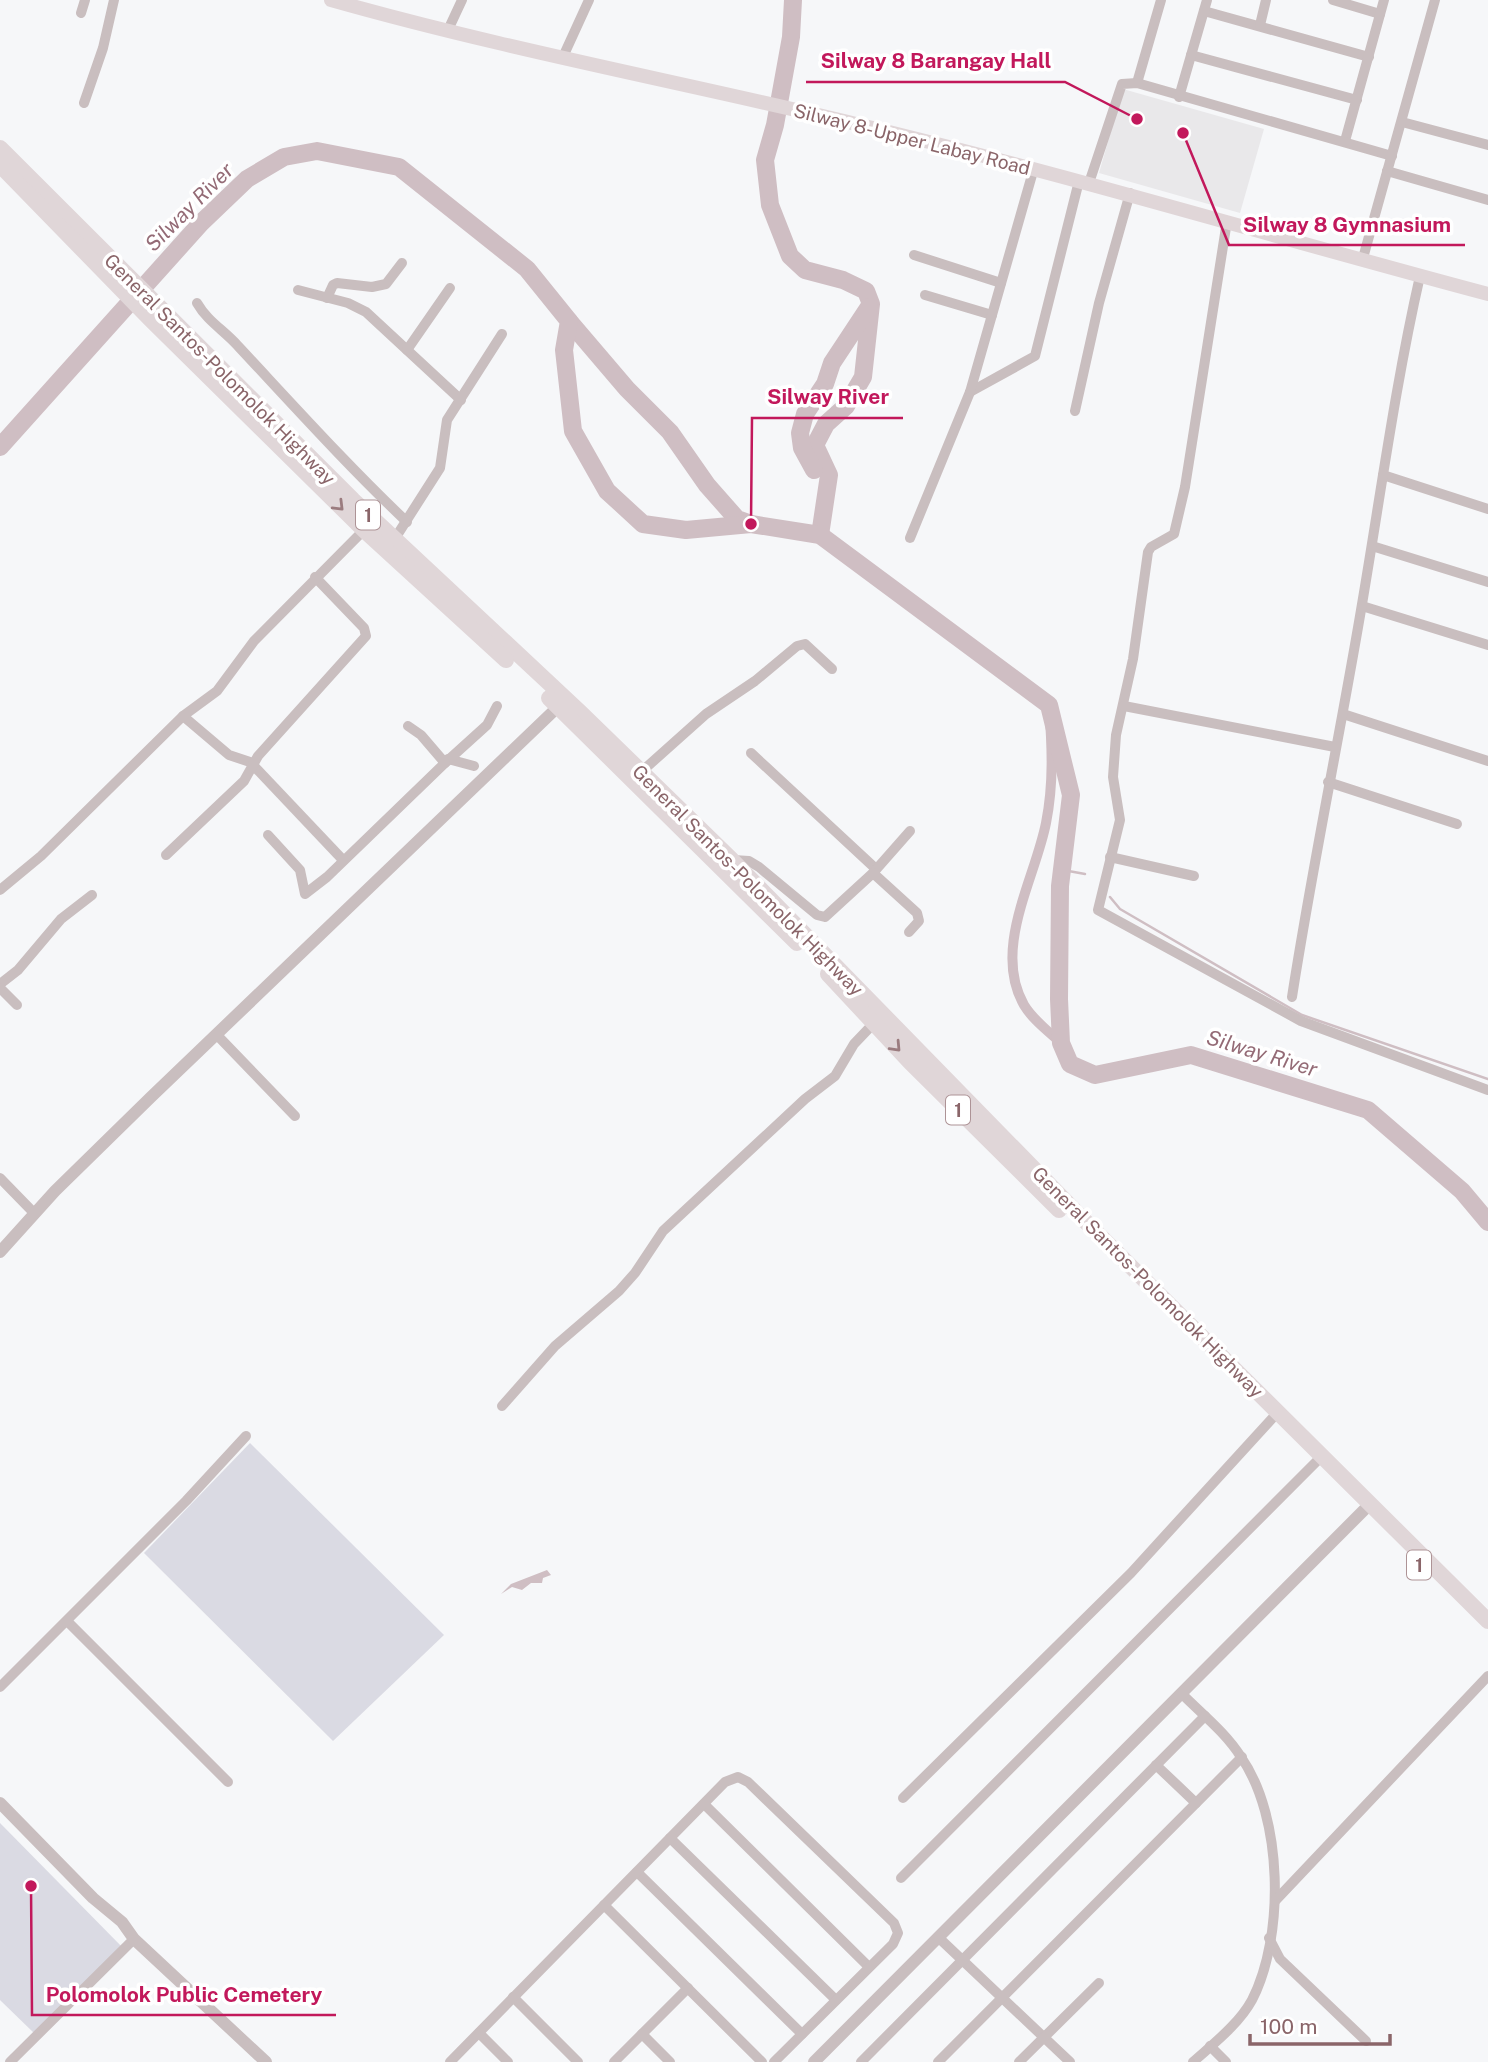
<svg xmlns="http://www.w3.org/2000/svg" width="1488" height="2062" viewBox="0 0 1488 2062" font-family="'Public Sans',sans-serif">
<rect width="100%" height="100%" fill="#f6f7f9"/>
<polygon fill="#e9e8ea" points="1123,89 1264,129 1240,213 1099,173"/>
<g fill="#dadae3">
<polygon points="250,1443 444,1635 333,1741 144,1553"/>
<polygon points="0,1823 124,1949 35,2034 0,2000"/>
</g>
<polygon fill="#cfbec3" points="547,1570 551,1575 543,1578 542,1583 531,1583 522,1590 512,1587 501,1594 511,1584"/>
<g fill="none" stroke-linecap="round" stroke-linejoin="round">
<g stroke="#cfbec3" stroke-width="2.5">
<polyline points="1063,870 1085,874"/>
<polyline points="1110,897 1120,909 1302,1015 1488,1079"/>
</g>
<path stroke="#cfbec3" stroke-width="10" d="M1049,705C1052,745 1054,783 1046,823C1035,879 992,949 1024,1005C1033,1020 1048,1031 1061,1043"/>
<g stroke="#cfbec3" stroke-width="18">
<polyline points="793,0 791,37 775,125 765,160 770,205 790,256 805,270 843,280 866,291 871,304 863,377 846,406 826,424 815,445 829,475 820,535"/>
<polyline points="569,321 627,389 670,432 707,485 737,519 751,524"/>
<polyline points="0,447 201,223 247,179 284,157 317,151 399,167 527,269 569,321 564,350 573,431 607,491 643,524 686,530 751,524 820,535 1049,705 1071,795 1060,886 1059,999 1061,1043 1070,1064 1095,1075 1191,1055 1368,1110 1462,1191 1488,1222"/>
<polyline points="814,470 802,448 800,433 805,414 825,384 832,363 869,307"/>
</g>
<g stroke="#c9bebf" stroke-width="10">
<polyline points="1333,0 1380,14"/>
<polyline points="1204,11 1369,57"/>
<polyline points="81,13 85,0"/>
<polyline points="1260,25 1266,0"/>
<polyline points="448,30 462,0"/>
<polyline points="1191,55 1357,100"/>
<polyline points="562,59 589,0"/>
<polyline points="1137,83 1161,0"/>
<polyline points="1179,97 1207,0"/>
<polyline points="84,103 103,48 114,0"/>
<polyline points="1402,122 1488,145"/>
<polyline points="1345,141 1384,0"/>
<polyline points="1387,171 1488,200"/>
<polyline points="1089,183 1122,84 1137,83 1392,156"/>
<polyline points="1227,221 1185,487 1174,534 1151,547 1148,552 1133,659 1116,735 1113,777 1120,820 1098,910 1301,1021 1488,1090"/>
<polyline points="914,255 1001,283"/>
<polyline points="1363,258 1435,0"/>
<polyline points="298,290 348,303 366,312 461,400"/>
<polyline points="925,295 992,315"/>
<polyline points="327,298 333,285 337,283 372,287 386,284 402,263"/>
<path d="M197,303C208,322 224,330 238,346C294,406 348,466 407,522"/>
<polyline points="407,350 450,288"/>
<polyline points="970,392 1035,356 1079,181"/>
<polyline points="1075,411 1099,303 1130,193"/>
<polyline points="1383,475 1488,509"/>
<polyline points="910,538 970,392 1034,168"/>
<polyline points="394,540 440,468 447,420 502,334"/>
<polyline points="1372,546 1488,582"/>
<polyline points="1362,606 1488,645"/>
<polyline points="1124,706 1335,747"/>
<polyline points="1343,714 1488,761"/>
<polyline points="183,716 229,755 253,763"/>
<polyline points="751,753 876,869"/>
<polyline points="448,759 474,766"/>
<polyline points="445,763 487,725 497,706"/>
<polyline points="253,765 343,860"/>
<polyline points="640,773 706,714 755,681 797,646 805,644 832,669"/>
<polyline points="1328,782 1457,824"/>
<polyline points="268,835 300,870 305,894 327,877 445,763 421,735 408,726"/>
<polyline points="166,855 244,781 258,756 366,636 364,628 315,577"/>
<polyline points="1110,857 1194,876"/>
<polyline points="733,860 749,861 759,867 817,915 825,917 873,873 910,831"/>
<polyline points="873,873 917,913 919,921 909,932"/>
<polyline points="0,890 41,856 183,716 217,691 254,641 364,530"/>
<polyline points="0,984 18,970 61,919 92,895"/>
<polyline points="0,988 17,1005"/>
<path d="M1292,997C1312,868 1339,740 1361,610C1380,499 1395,386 1420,276"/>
<polyline points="216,1034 295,1116"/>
<polyline points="0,1178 35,1214"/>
<polyline points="502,1406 555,1346 619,1291 635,1273 663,1231 805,1099 835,1076 854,1044 874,1023"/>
<polyline points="68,1622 228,1782"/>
<polyline points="0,1687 186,1501 246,1436"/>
<path d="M1182,1694C1202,1714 1226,1733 1241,1757C1283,1817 1285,1936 1252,2000C1239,2024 1213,2044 1193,2062"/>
<polyline points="1156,1765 1196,1803"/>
<polyline points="903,1798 1131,1573 1278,1412"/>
<polyline points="704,1804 869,1967"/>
<polyline points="670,1838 836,2000"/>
<polyline points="637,1872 802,2034"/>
<polyline points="901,1878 1322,1456"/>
<polyline points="1275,1901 1488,1676"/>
<polyline points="604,1905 762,2062"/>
<polyline points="939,1938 1070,2062"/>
<polyline points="1269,1938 1280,1959 1366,2041"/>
<polyline points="513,1997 578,2062"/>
<polyline points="479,2033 508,2062"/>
<polyline points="642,2034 670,2062"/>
<polyline points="1210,2046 1226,2062"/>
<polyline points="10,2062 134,1939"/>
<polyline points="450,2062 725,1782 738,1777 748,1782 894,1923 898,1933 893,1944 774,2062"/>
<polyline points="614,2062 688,1988"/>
<polyline points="861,2062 1205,1716"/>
<polyline points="938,2062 1242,1757"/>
<polyline points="1019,2062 1099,1983"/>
</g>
<g stroke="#c9bebf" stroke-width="12">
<polyline points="0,1252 55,1191 151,1097 563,702"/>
<polyline points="0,1803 93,1898 122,1922 134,1939 266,2062"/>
<polyline points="814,2062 1370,1504"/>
</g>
<path stroke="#e0d6d8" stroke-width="14" d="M331,0C504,49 681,82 856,124C1069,175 1277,238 1488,294"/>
<g stroke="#e0d6d8" stroke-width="16">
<polyline points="0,148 353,500 580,712 732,860 1079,1215 1488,1621"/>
<polyline points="0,165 151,320 364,530 506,660"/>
<polyline points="549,698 797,943"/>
<polyline points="828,974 910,1062 1059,1210"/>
</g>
</g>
<defs><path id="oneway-chevron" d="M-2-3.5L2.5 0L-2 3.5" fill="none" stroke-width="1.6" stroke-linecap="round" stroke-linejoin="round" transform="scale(1.75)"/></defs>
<g stroke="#9b7c7f">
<use href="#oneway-chevron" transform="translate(339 506) rotate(45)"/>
<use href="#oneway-chevron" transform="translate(896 1047) rotate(47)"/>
</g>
<g text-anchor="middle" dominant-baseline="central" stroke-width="7" stroke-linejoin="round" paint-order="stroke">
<g fill="#fff" stroke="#ad9396" stroke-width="2">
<rect x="356" y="500.5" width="24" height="29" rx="5"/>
<rect x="946" y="1095.5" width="24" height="29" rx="5"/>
<rect x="1407" y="1550.5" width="24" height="29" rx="5"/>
</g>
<g font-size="18" font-weight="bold" fill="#8a6569">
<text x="368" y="515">1</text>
<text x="958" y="1110">1</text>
<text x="1419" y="1565">1</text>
</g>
<g font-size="19" fill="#8a6569" stroke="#fff">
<text transform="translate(912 139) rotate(14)">Silway 8-Upper Labay Road</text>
<text transform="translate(220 369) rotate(45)">General Santos-Polomolok Highway</text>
<text transform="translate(748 880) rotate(45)">General Santos-Polomolok Highway</text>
<text transform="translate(1148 1282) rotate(45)">General Santos-Polomolok Highway</text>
</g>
<g font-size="21" font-style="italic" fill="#946b76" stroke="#fff">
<text transform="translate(189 207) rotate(-45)">Silway River</text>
<text transform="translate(1262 1053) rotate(17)">Silway River</text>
</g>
</g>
<path fill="none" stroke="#c2185b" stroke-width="2.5" d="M1137 119L1065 82H806M1183 133L1229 245H1465M751 524L752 418H903M31 1886L32 2015H336"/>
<g fill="#c2185b" stroke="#fff" stroke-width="2.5">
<circle cx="1137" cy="119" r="7"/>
<circle cx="1183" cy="133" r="7"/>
<circle cx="751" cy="524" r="7"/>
<circle cx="31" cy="1886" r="7"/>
</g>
<g font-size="21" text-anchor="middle" font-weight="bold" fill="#c2185b" stroke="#fff" stroke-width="7" stroke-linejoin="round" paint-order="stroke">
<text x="936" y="68">Silway 8 Barangay Hall</text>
<text x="1347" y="232">Silway 8 Gymnasium</text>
<text x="828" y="404">Silway River</text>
<text x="184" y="2002">Polomolok Public Cemetery</text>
</g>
<path d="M1250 2034v10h140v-10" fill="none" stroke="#8a6569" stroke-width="3.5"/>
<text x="1260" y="2034" font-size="21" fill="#8a6569" stroke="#ffffff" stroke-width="5" paint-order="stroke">100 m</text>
</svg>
